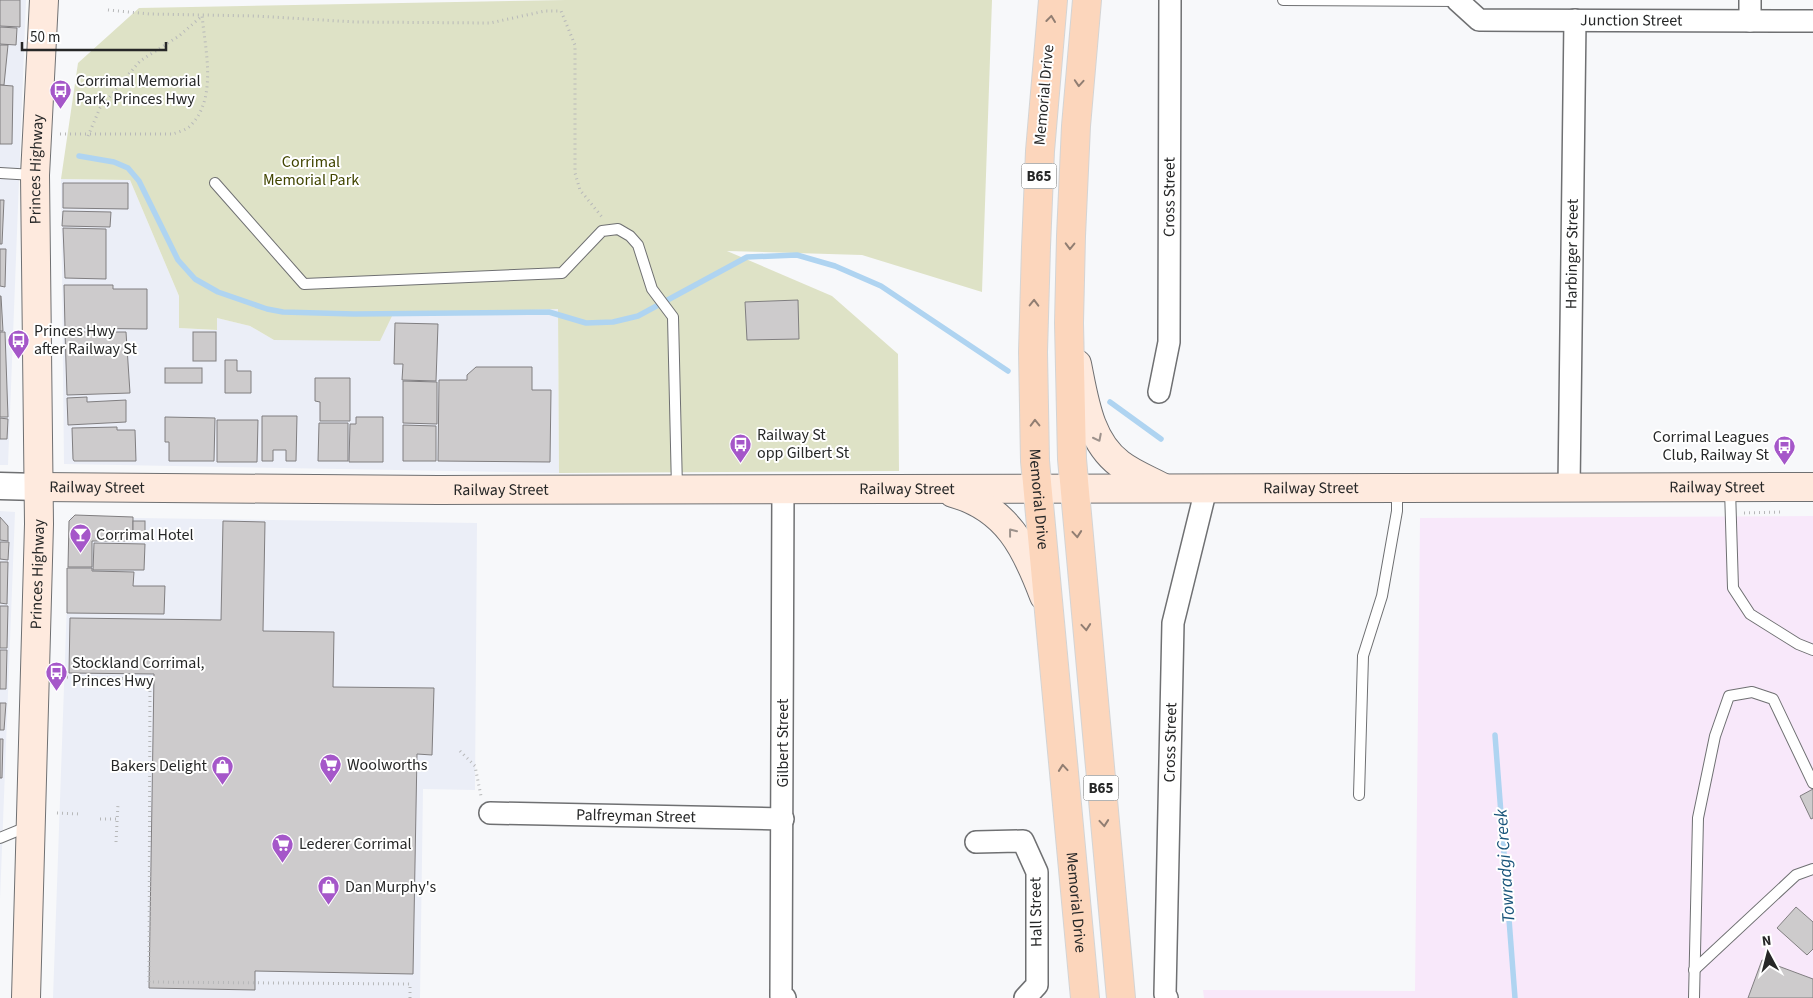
<svg xmlns="http://www.w3.org/2000/svg" width="1813" height="998" viewBox="0 0 1813 998" font-family="'Source Sans 3',sans-serif">
<rect width="100%" height="100%" fill="#f7f8fa"/>
<g fill="#ebeef7">
<polygon points="0,0 26,0 8,465 0,465"/>
<polygon points="61,179 130,180 179,296 179,328 216,330 217,318 250,326 274,340 392,316 558,309 559,473 64,464"/>
<polygon points="0,511 15,512 0,900"/>
<polygon points="70,517 477,523 475,790 423,789 420,998 53,998"/>
</g>
<polygon fill="#f8e8fa" points="1813,516 1813,998 1204,998 1203,990 1415,991 1420,518"/>
<polygon fill="#dee2c6" points="566,0 992,0 982,292 862,255 727,251 832,296 898,354 899,471 559,473 558,309 392,316 380,341 274,340 250,326 217,318 217,330 179,328 179,296 130,180 61,179 78,63 139,8"/>
<g fill="none" stroke-linecap="round" stroke-linejoin="round">
<g stroke="#afd4f1" stroke-width="5.5">
<polyline points="79,156 114,162 128,168 139,181 178,260 195,279 218,292 267,309 283,312 354,314 549,312 586,323 613,322 638,316 747,257 797,255 835,266 881,286 1008,371"/>
<polyline points="1110,402 1161,439"/>
<polyline points="1495,735 1515,998"/>
</g>
</g>
<g fill="#cdcbcc" stroke="#807e80">
<polygon points="0,0 20,0 20,27 0,26"/>
<polygon points="0,27 17,28 16,45 0,44"/>
<polygon points="0,45 8,45 4,85 0,85"/>
<polygon points="0,85 13,86 12,144 0,144"/>
<polygon points="63,183 128,183 128,209 63,208"/>
<polygon points="0,200 4,200 2,244 0,244"/>
<polygon points="63,211 111,212 110,227 62,226"/>
<polygon points="63,228 106,229 106,279 65,278"/>
<polygon points="0,249 6,249 5,287 0,286"/>
<polygon points="64,285 113,285 113,289 147,289 147,329 65,328"/>
<polygon points="0,296 1,296 3,331 0,331"/>
<polygon points="798,300 799,339 747,340 745,302"/>
<polygon points="395,323 438,324 436,381 402,380 403,364 394,364"/>
<polygon points="0,332 5,332 8,417 0,417"/>
<polygon points="65,332 126,332 130,393 67,395"/>
<rect x="193" y="332" width="23" height="29"/>
<polygon points="225,360 237,360 237,371 251,371 251,393 225,393"/>
<polygon points="476,367 532,367 532,390 551,390 550,462 438,461 439,380 467,380 467,375"/>
<rect x="165" y="368" width="37" height="15"/>
<polygon points="315,378 350,378 350,421 320,421 320,402 315,401"/>
<polygon points="403,381 437,382 437,424 403,423"/>
<polygon points="87,397 87,402 126,400 126,422 68,425 67,398"/>
<polygon points="262,416 297,416 296,461 286,461 286,450 273,450 273,461 262,461"/>
<polygon points="165,417 215,418 214,461 169,461 169,442 165,442"/>
<polygon points="356,417 383,417 383,462 349,462 350,424 356,424"/>
<polygon points="0,418 8,419 7,439 0,439"/>
<polygon points="217,420 258,420 257,462 217,462"/>
<polygon points="319,423 348,423 348,461 318,461"/>
<polygon points="403,425 436,426 436,461 403,461"/>
<polygon points="117,427 117,430 135,430 136,461 74,461 73,459 72,428"/>
<polygon points="75,515 133,517 133,541 92,541 92,567 68,567 69,521"/>
<polygon points="0,517 8,526 8,541 0,540"/>
<rect x="133" y="521" width="12" height="19"/>
<polygon points="223,521 265,522 263,631 334,632 333,687 434,688 432,755 417,754 413,974 255,971 255,990 149,988 154,674 69,673 70,618 221,620"/>
<polygon points="0,542 9,542 8,560 0,559"/>
<polygon points="94,543 145,544 144,570 93,570"/>
<polygon points="0,562 8,562 7,604 0,603"/>
<polygon points="67,568 92,568 92,571 134,572 133,586 165,586 164,614 67,613"/>
<polygon points="0,606 8,606 7,648 0,648"/>
<polygon points="0,650 7,650 6,689 0,689"/>
<polygon points="0,703 6,703 4,730 0,730"/>
<polygon points="0,739 3,739 2,778 0,778"/>
<polygon points="1813,789 1813,818 1811,819 1800,796"/>
<polygon points="1796,907 1813,922 1813,949 1807,955 1777,928"/>
<polygon points="1762,960 1813,979 1813,998 1748,998"/>
</g>
<g fill="none" stroke-linecap="round" stroke-linejoin="round">
<defs>
<g id="service">
<polyline points="1283,0 1457,1"/>
<polyline points="0,173 34,175"/>
<polyline points="215,183 304,284 562,273 602,231 618,229 630,236 638,245 652,289 673,317 677,489"/>
<polyline points="1730,489 1733,588 1750,614 1798,644 1813,650"/>
<polyline points="1359,795 1363,656 1382,596 1397,511 1397,489"/>
<polyline points="0,838 29,826"/>
<polyline points="1694,970 1796,875 1813,869"/>
<polyline points="1694,998 1698,818 1715,736 1729,696 1752,692 1773,699 1813,783"/>
</g>
<g id="minor">
<path id="s1" d="M1457,0L1479,20L1813,21"/>
<polyline points="1750,21 1750,0"/>
<path id="s2" d="M1159,392L1169,342L1170,0"/>
<path id="s3" d="M1569,488L1575,20"/>
<polyline points="783,489 781,996 785,998"/>
<path id="s4" d="M490,813L783,819"/>
<polyline points="976,842 1023,841 1037,872 1037,985 1025,998"/>
<path id="s5" d="M1167,998L1165,994L1173,623L1206,489"/>
</g>
<polyline id="tertiary" points="0,486 39,487"/>
<g id="secondary">
<path d="M1077,364C1084,398 1089,441 1120,464C1133,474 1149,480 1164,488"/>
<path id="s6" d="M39,487L438,490L1813,487"/>
<path d="M953,493C1007,508 1026,548 1044,596"/>
<path id="s7" d="M26,998L39,524L35,175L44,0"/>
</g>
<g id="primary">
<path id="s8" d="M1053,0L1040,151L1036,247L1033,352L1035,461L1085,998"/>
<polyline points="1087,0 1076,126 1071,236 1069,323 1072,459 1121,998"/>
</g>
</defs>
<use href="#service" stroke="#6f7072" stroke-width="12"/>
<use href="#minor" stroke="#6f7072" stroke-width="24"/>
<use href="#tertiary" stroke="#6f7072" stroke-width="29"/>
<use href="#secondary" stroke="#6f7072" stroke-width="30"/>
<use href="#primary" stroke="#d4d4d4" stroke-width="30"/>
<g stroke="#b7b8b9" stroke-width="3" stroke-dasharray="1 4" stroke-linecap="butt">
<polyline points="108,10 150,14 256,16 355,22 490,23 545,11 561,11 575,45 575,173 580,190 602,217"/>
<path d="M60,134H173C178,132 186,130 190,126C218,99 205,49 202,15"/>
<polyline points="88,136 100,108 140,61 179,36 202,16"/>
<polyline points="1744,513 1781,512"/>
<polyline points="62,677 150,679 149,982 410,984 410,998"/>
<polyline points="460,751 475,766 481,796"/>
<polyline points="57,813 80,814"/>
<polyline points="100,819 117,819"/>
<polyline points="116,842 118,804"/>
</g>
<use href="#service" stroke="#fff" stroke-width="10"/>
<use href="#minor" stroke="#fff" stroke-width="21"/>
<use href="#tertiary" stroke="#fff" stroke-width="26"/>
<use href="#secondary" stroke="#feeade" stroke-width="28"/>
<use href="#primary" stroke="#fcd6bc" stroke-width="28"/>
</g>
<defs><path id="oneway-chevron" d="M-2-3.5L2.5 0L-2 3.5" fill="none" stroke-width="1.6" stroke-linecap="round" stroke-linejoin="round" transform="scale(1.25)"/></defs>
<g stroke="#917e72">
<use href="#oneway-chevron" transform="translate(1051 19) rotate(-83)"/>
<use href="#oneway-chevron" transform="translate(1079 83) rotate(94)"/>
<use href="#oneway-chevron" transform="translate(1070 246) rotate(91)"/>
<use href="#oneway-chevron" transform="translate(1034 303) rotate(-89)"/>
<use href="#oneway-chevron" transform="translate(1035 423) rotate(-91)"/>
<use href="#oneway-chevron" transform="translate(1077 534) rotate(85)"/>
<use href="#oneway-chevron" transform="translate(1086 627) rotate(85)"/>
<use href="#oneway-chevron" transform="translate(1063 768) rotate(-95)"/>
<use href="#oneway-chevron" transform="translate(1104 823) rotate(85)"/>
</g>
<g stroke="#9d928c">
<use href="#oneway-chevron" transform="translate(1098 438) rotate(63)"/>
<use href="#oneway-chevron" transform="translate(1012 532) rotate(-128)"/>
</g>
<defs>
<symbol id="bus-pin" viewBox="-11 -11 22 30"><path d="M0 17L-7.5 6A9.5 9.5 0 1 1 7.5 6Z" fill="#a557c9" stroke="#fff"/><path d="M-5-6H5V4H4V6H2V4H-2V6H-4V4H-5ZM-3.5-4V0h7V-4ZM-3.5 1.2v1.5H-2V1.2ZM2 1.2v1.5H3.5V1.2Z" fill="#fff"/></symbol>
<symbol id="bar-pin" viewBox="-11 -11 22 30"><path d="M0 17L-7.5 6A9.5 9.5 0 1 1 7.5 6Z" fill="#a557c9" stroke="#fff"/><path d="M-6-5H6L.8 .8V4.5H3.5V6h-7V4.5H-.8V.8Z" fill="#fff"/></symbol>
<symbol id="supermarket-pin" viewBox="-11 -11 22 30"><path d="M0 17L-7.5 6A9.5 9.5 0 1 1 7.5 6Z" fill="#a557c9" stroke="#fff"/><path d="M-6-5.5h2.5l.6 2H6L4.5 2H-2.5L-4.4-4H-6ZM-1.5 3.2a1.3 1.3 0 1 0 .1 0ZM3 3.2a1.3 1.3 0 1 0 .1 0Z" fill="#fff"/></symbol>
<symbol id="shop-pin" viewBox="-11 -11 22 30"><path d="M0 17L-7.5 6A9.5 9.5 0 1 1 7.5 6Z" fill="#a557c9" stroke="#fff"/><path d="M-5-2.5h2.3a2.7 3.5 0 0 1 5.4 0H5L5.5 6h-11ZM-1.5-2.5h3a1.5 2.3 0 0 0-3 0Z" fill="#fff"/></symbol>
</defs>
<g fill-rule="evenodd">
<use href="#bus-pin" x="48" y="78" width="25" height="34"/>
<use href="#bus-pin" x="6" y="328" width="25" height="34"/>
<use href="#bus-pin" x="728" y="432" width="25" height="34"/>
<use href="#bus-pin" x="1772" y="434" width="25" height="34"/>
<use href="#bar-pin" x="68" y="522" width="25" height="34"/>
<use href="#bus-pin" x="44" y="660" width="25" height="34"/>
<use href="#supermarket-pin" x="318" y="752" width="25" height="34"/>
<use href="#shop-pin" x="210" y="754" width="25" height="34"/>
<use href="#supermarket-pin" x="270" y="832" width="25" height="34"/>
<use href="#shop-pin" x="316" y="874" width="25" height="34"/>
</g>
<g text-anchor="middle" dominant-baseline="central" stroke-width="4" stroke-linejoin="round" paint-order="stroke">
<g fill="#fff" stroke="#676868" stroke-width="1">
<rect x="1021.5" y="163.5" width="35" height="25" rx="4"/>
<rect x="1083.5" y="775.5" width="35" height="25" rx="4"/>
</g>
<g font-size="15" font-weight="bold" fill="#262727">
<text x="1039" y="176">B65</text>
<text x="1101" y="788">B65</text>
</g>
<g font-size="16" fill="#262727" stroke="#fff">
<text stroke="none"><textPath href="#s1" startOffset="182">Junction Street</textPath></text>
<text transform="translate(1044 95) rotate(-85)">Memorial Drive</text>
<text stroke="none"><textPath href="#s7" startOffset="829">Princes Highway</textPath></text>
<text stroke="none"><textPath href="#s2" startOffset="196">Cross Street</textPath></text>
<text stroke="none"><textPath href="#s3" startOffset="234">Harbinger Street</textPath></text>
<text stroke="none"><textPath href="#s6" startOffset="58">Railway Street</textPath></text>
<text stroke="none"><textPath href="#s6" startOffset="1678">Railway Street</textPath></text>
<text stroke="none"><textPath href="#s6" startOffset="868">Railway Street</textPath></text>
<text stroke="none"><textPath href="#s6" startOffset="1272">Railway Street</textPath></text>
<text stroke="none"><textPath href="#s6" startOffset="462">Railway Street</textPath></text>
<text stroke="none"><textPath href="#s8" startOffset="500">Memorial Drive</textPath></text>
<text stroke="none"><textPath href="#s7" startOffset="424">Princes Highway</textPath></text>
<text stroke="none"><textPath href="#s5" startOffset="256">Cross Street</textPath></text>
<text transform="translate(783 743) rotate(-90)">Gilbert Street</text>
<text stroke="none"><textPath href="#s4" startOffset="146">Palfreyman Street</textPath></text>
<text stroke="none"><textPath href="#s8" startOffset="905">Memorial Drive</textPath></text>
<text transform="translate(1036 912) rotate(-91)">Hall Street</text>
</g>
<g font-size="16" fill="#262727" stroke="#fff" text-anchor="start">
<text x="76" y="81">Corrimal Memorial<tspan x="76" dy="18">Park, Princes Hwy</tspan></text>
<text x="34" y="331">Princes Hwy<tspan x="34" dy="18">after Railway St</tspan></text>
<text x="757" y="435">Railway St<tspan x="757" dy="18">opp Gilbert St</tspan></text>
<text x="1769" y="437" text-anchor="end">Corrimal Leagues<tspan x="1769" dy="18">Club, Railway St</tspan></text>
<text x="96" y="535">Corrimal Hotel</text>
<text x="72" y="663">Stockland Corrimal,<tspan x="72" dy="18">Princes Hwy</tspan></text>
<text x="347" y="765">Woolworths</text>
<text x="207" y="766" text-anchor="end">Bakers Delight</text>
<text x="299" y="844">Lederer Corrimal</text>
<text x="345" y="887">Dan Murphy's</text>
</g>
<g font-size="16" fill="#414500" stroke="#fff">
<text x="311" y="162">Corrimal<tspan x="311" dy="18">Memorial Park</tspan></text>
</g>
<g font-size="18" font-style="italic" fill="#1a557b" stroke="#fff">
<text transform="translate(1505 866) rotate(-94)">Towradgi Creek</text>
</g>
</g>
<g transform="translate(1768 953) rotate(353)" stroke="#ffffff" stroke-width="4" paint-order="stroke">
<path d="M0-4L9 19L0 12L-9 19Z" fill="#262727"/>
<text y="-8" font-size="14" font-weight="bold" text-anchor="middle" fill="#262727">N</text>
</g>
<path d="M22 42v8h144v-8" fill="none" stroke="#262727" stroke-width="2.5"/>
<text x="30" y="42" font-size="15" fill="#262727" stroke="#ffffff" stroke-width="4" paint-order="stroke">50 m</text>
</svg>
